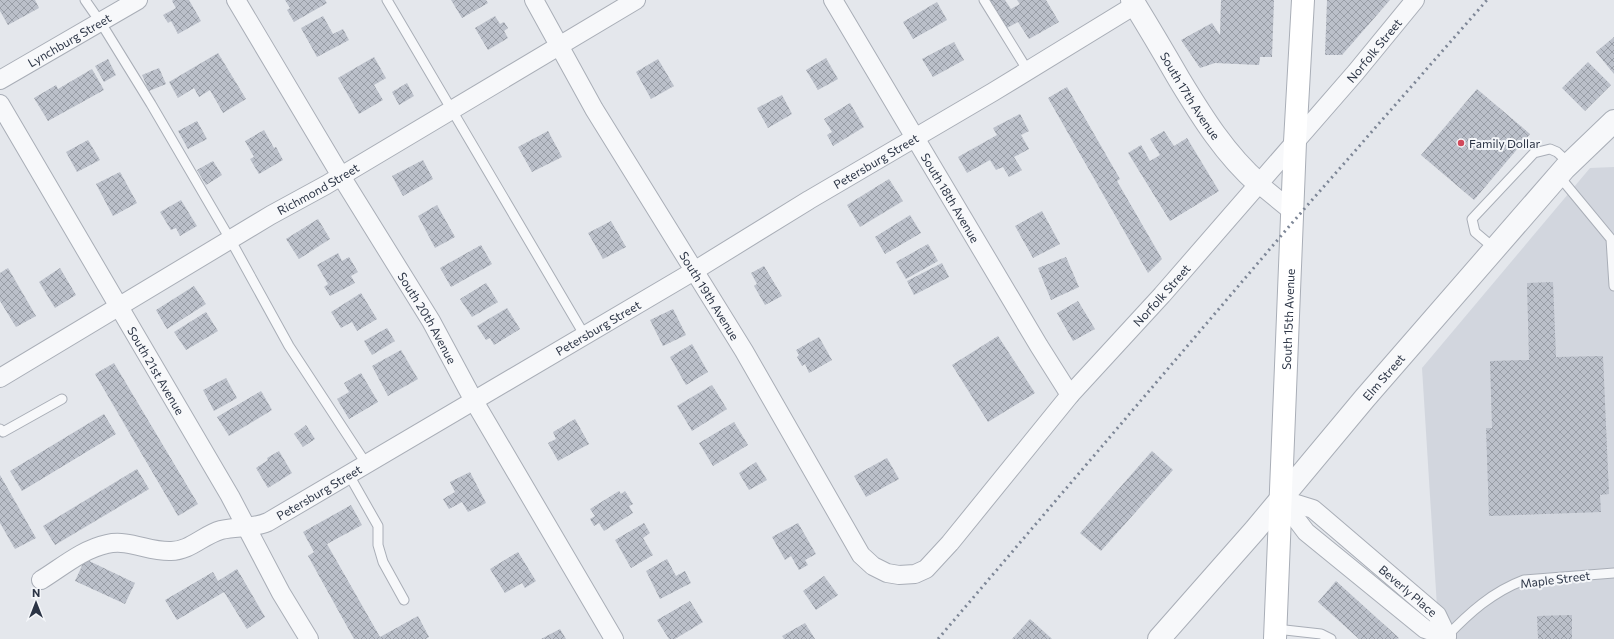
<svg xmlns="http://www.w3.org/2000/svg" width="1614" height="639" viewBox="0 0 1614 639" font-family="Commissioner,sans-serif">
<defs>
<pattern id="building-cross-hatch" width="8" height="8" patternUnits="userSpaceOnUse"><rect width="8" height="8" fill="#bbc0ca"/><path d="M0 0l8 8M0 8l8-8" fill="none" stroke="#989da6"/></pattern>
</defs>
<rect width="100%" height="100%" fill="#e4e7ec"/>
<polygon fill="#d2d6de" points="1614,167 1614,639 1439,639 1422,368 1590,168"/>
<g fill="url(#building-cross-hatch)">
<polygon points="0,0 35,0 39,8 8,25 0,11"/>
<polygon points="173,0 189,0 201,21 178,34 171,21 168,23 163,15 176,8 172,1"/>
<polygon points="285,0 325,0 327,3 294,22 287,10 290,8"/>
<polygon points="451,0 486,0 488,3 462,18"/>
<polygon points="988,0 1005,0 1011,9 1020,4 1017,0 1046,0 1059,22 1029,39 1018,22 1005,29"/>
<polygon points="1221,0 1274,0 1272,57 1260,57 1259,65 1215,63 1200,68 1181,40 1212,23 1220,35"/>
<polygon points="1327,0 1390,0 1342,55 1325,55"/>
<polygon points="937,2 947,20 913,39 903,22"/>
<polygon points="323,16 333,34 343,29 349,40 317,57 301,28"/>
<polygon points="495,16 500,24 504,22 508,28 504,31 508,38 488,50 475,28"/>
<polygon points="1614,37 1614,74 1596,52"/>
<polygon points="954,42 964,60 933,77 922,59"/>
<polygon points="218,53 246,99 223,113 210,90 199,97 194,88 178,98 169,82"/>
<polygon points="374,57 386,78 374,85 383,100 359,114 338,78"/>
<polygon points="826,58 838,79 818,90 806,70"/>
<polygon points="108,59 116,75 104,82 95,66"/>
<polygon points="658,59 674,86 651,99 636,72"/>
<polygon points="1588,62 1611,85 1585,111 1562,88"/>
<polygon points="159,68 166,84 149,91 142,75"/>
<polygon points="92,69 104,90 48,121 34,98 56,85 58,89"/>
<polygon points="407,83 414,96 399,105 392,92"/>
<polygon points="1067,87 1120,179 1117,181 1162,259 1148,273 1048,98"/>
<polygon points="1477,89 1530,134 1474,200 1421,155"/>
<polygon points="782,95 792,114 768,128 757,108"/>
<polygon points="850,103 864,127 833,146 827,135 832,132 824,119"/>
<polygon points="1020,114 1029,131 1021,135 1029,149 1014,157 1022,170 1009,177 1003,167 996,170 990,160 967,173 958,157 997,135 993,128"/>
<polygon points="197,121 207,139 188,149 178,131"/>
<polygon points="264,130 274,148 276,147 283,160 259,174 250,159 254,157 245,141"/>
<polygon points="548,131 562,157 532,172 518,147"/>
<polygon points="1164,131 1174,146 1187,138 1219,191 1170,221 1128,153 1141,145 1150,161 1160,155 1150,139"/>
<polygon points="88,140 100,160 77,172 66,152"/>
<polygon points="423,160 433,179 403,196 392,176"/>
<polygon points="213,161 222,175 206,185 197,170"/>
<polygon points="120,172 137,203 113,216 96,184"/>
<polygon points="889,179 903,201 860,227 847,205"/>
<polygon points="181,200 197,226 180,236 176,228 171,230 160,212"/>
<polygon points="437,205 455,237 435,248 418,216"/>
<polygon points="1042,211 1060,244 1033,258 1015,226"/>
<polygon points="910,215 921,233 885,254 875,237"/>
<polygon points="318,219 330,239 299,259 286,239"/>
<polygon points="611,221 626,247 603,259 588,233"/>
<polygon points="928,244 938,261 906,279 896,262"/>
<polygon points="481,245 492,264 451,287 440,268"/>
<polygon points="338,253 342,261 349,257 358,272 351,276 355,283 330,296 324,287 328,284 317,265"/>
<polygon points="1066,257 1079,287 1051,300 1038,268"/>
<polygon points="942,263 949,277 914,295 907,281"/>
<polygon points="764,266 782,296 765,305 754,286 757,284 751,273"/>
<polygon points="8,268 36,316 16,327 0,301 0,273"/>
<polygon points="60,268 76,295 55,308 39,282"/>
<polygon points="1553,282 1556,357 1603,356 1609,494 1600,495 1601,512 1489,516 1486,428 1492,428 1490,361 1529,360 1527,283"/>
<polygon points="486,283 498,302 472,317 460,299"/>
<polygon points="194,286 206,304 167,329 156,310"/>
<polygon points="361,293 377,319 357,331 352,322 341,328 331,312"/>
<polygon points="1078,301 1095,329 1073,341 1057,313"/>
<polygon points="507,308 520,329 494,345 490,338 486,340 477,326"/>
<polygon points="673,309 686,335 663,346 650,320"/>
<polygon points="206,312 218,331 186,350 174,332"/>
<polygon points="387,328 395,341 372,355 364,341"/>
<polygon points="998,336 1035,393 988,422 952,365"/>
<polygon points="819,337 832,360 809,373 805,364 802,366 797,357 799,355 796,350"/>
<polygon points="692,344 708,372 686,385 670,357"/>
<polygon points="401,350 418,379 388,396 372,366"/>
<polygon points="114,363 198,504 178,516 95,374"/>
<polygon points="361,373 378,402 349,419 337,399 349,392 344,383"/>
<polygon points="226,378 237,398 214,411 203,390"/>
<polygon points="712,385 727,409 692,431 677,406"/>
<polygon points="261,391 272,410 229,436 217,417"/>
<polygon points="104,414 116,434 22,491 10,471"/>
<polygon points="575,419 589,444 558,461 548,443 556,439 553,432"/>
<polygon points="734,422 748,445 713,466 699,443"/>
<polygon points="306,425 315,439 303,447 294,434"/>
<polygon points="279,451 292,473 268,488 256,468 268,460 267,458"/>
<polygon points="1152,451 1173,470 1101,551 1080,533"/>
<polygon points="887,458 899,479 866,497 854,476"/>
<polygon points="756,462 767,480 749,490 739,473"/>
<polygon points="137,469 149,489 55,545 43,526"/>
<polygon points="470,472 486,503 468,512 462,502 449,509 443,499 455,492 450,482"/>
<polygon points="0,475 36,538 15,549 0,523"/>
<polygon points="619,491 621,494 625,491 633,504 629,506 633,513 604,531 599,523 594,526 590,519 595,516 590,509"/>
<polygon points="351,505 362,525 327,544 380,637 418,616 429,637 426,639 354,639 308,556 314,552 303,532"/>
<polygon points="644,523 650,533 643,538 653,555 631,568 615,540"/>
<polygon points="798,523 816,554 805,560 808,565 799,570 791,556 785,560 772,537"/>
<polygon points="518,552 536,581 525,588 522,583 505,593 490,569"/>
<polygon points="85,559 135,583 125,604 75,581"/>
<polygon points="667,559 676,576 685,571 691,583 660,599 646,571"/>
<polygon points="237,569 265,617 247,629 224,592 177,620 165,600 213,572 218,581"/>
<polygon points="824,576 838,595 816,610 803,591"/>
<polygon points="1336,581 1399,638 1397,639 1359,639 1318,602"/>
<polygon points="690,601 703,622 675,639 669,639 657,620"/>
<polygon points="1572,615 1572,639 1538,639 1537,616"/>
<polygon points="1030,619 1052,639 1012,639"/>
<polygon points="805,623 815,639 784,639 782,636"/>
<polygon points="560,629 566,639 541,639"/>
</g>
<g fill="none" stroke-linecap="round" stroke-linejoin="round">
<defs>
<g id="service">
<polyline points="85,0 101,23 151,104 230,239 289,346 367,465"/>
<polyline points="387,0 585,336"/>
<polyline points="984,0 1028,71"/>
<polyline points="1559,176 1611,239 1614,286"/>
<polyline points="1495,249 1475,232 1472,219 1534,153 1550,149 1557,152 1570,164"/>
<polyline points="0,429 3,432 62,399"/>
<polyline points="349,475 378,526 378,545 383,562 404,600"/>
<polyline points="1276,629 1321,634 1331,639"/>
<path d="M1446,637C1469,613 1492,592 1524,580L1614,573"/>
</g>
<g id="minor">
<path id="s1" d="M236,0L341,176L431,321L474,401L614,639"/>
<path id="s2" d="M534,0L594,109L744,351L861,555L873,566L887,573L899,575L915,574L926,569L950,543L1070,395L1162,295L1356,72L1415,0"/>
<path id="s3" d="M833,0L1039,346L1070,395"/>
<path id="s4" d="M0,80L138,0"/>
<path id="s5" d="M0,104L230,496L281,593L309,639"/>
<polyline points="1259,184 1292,211"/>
<path id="s6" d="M0,378L271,215L326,185L636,0"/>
<path id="s7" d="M1281,499L1313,509L1437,615L1447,636"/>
<polyline points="1281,499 1306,532 1425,629 1447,636"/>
<path id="s8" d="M41,580C62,567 83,549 107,544C129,539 149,552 171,551C190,551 203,535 221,530C237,526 252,529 268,522L694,271L809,200L993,92L1135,5"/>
</g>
<g id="tertiary">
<path id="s9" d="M1132,0C1148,26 1164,53 1179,79C1202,117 1225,154 1259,184"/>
<path id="s10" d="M1159,639L1255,530L1365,398L1565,168L1614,121"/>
</g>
<g id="secondary">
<path id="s11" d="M1275,639L1295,142L1303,0"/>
</g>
</defs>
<use href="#service" stroke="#a9aeb7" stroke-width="11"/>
<use href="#minor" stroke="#a9aeb7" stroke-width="20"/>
<use href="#tertiary" stroke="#a9aeb7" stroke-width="24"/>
<use href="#secondary" stroke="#a9aeb7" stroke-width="24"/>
<use href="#service" stroke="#f7f8fa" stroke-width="9"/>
<use href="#minor" stroke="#f7f8fa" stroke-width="18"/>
<use href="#tertiary" stroke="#f7f8fa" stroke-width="22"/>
<use href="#secondary" stroke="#fff" stroke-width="22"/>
<polyline stroke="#7d8696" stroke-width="3" stroke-dasharray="2 4" stroke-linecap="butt" points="938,639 1292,223 1487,0"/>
</g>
<circle fill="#d1495b" stroke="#f4f6f9" stroke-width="1.5" cx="1461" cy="143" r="4"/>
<g text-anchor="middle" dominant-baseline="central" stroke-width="4" stroke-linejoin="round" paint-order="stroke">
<g font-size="12" fill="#2b3445" stroke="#f4f6f9">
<text stroke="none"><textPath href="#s4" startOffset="80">Lynchburg Street</textPath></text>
<text stroke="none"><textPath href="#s2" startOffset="1402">Norfolk Street</textPath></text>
<text stroke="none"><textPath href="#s9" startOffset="112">South 17th Avenue</textPath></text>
<text stroke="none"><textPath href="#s8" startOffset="950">Petersburg Street</textPath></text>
<text stroke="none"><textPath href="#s6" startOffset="370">Richmond Street</textPath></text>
<text stroke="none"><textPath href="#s3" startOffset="230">South 18th Avenue</textPath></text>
<text stroke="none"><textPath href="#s2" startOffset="1078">Norfolk Street</textPath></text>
<text stroke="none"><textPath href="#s2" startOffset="344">South 19th Avenue</textPath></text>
<text stroke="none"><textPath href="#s1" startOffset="371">South 20th Avenue</textPath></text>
<text stroke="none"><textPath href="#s11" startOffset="320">South 15th Avenue</textPath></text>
<text stroke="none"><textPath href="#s8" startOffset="626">Petersburg Street</textPath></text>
<text stroke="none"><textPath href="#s5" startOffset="309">South 21st Avenue</textPath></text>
<text stroke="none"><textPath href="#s10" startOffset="345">Elm Street</textPath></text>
<text stroke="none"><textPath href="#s8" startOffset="302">Petersburg Street</textPath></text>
<text transform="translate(1555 579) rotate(-7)">Maple Street</text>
<text stroke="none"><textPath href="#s7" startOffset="159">Beverly Place</textPath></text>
</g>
<g font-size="12" fill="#2b3445" stroke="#f4f6f9" text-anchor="start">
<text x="1469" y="143">Family Dollar</text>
</g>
</g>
<g transform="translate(36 603)" stroke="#f4f6f9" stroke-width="3" paint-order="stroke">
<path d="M0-3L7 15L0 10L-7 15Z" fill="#2b3445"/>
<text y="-6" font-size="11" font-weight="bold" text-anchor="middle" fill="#2b3445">N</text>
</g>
</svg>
